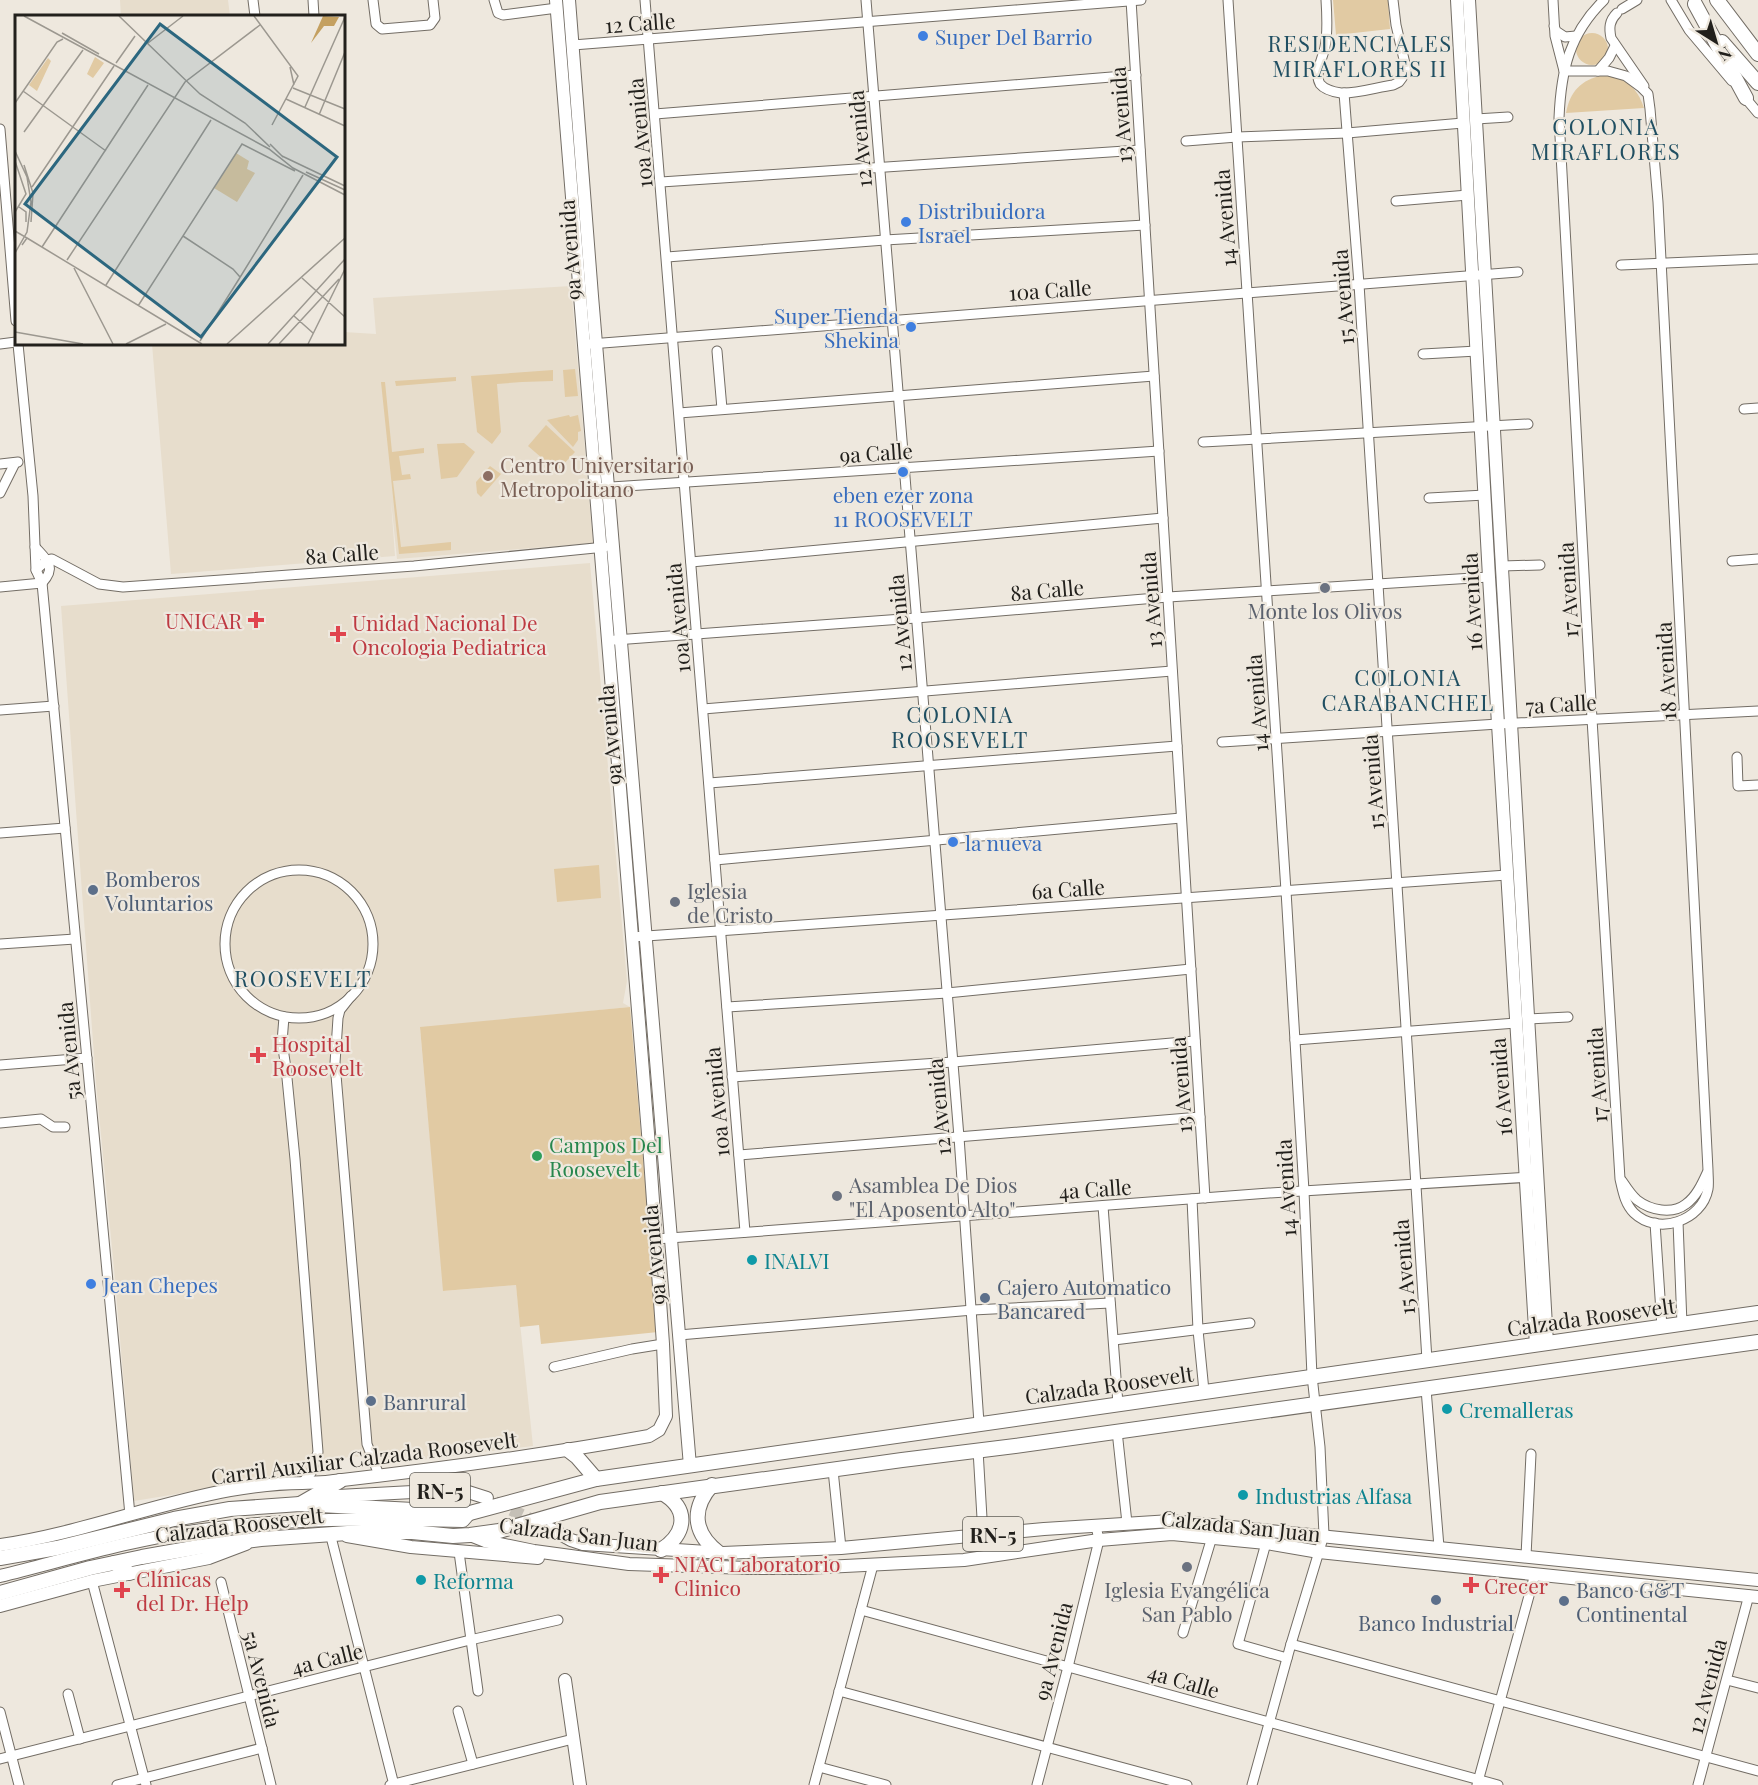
<svg xmlns="http://www.w3.org/2000/svg" width="1758" height="1785" viewBox="0 0 1758 1785" font-family="'Playfair Display',serif">
<rect width="100%" height="100%" fill="#eee8de"/>
<g fill="#e7ddcc">
<polygon points="120,0 228,0 230,16 121,16"/>
<polygon points="571,286 593,543 397,559 391,501 395,556 171,574 152,344 344,344 344,332 376,334 373,298"/>
<polygon points="590,563 627,981 623,1003 630,1007 420,1028 444,1291 516,1285 533,1446 404,1462 351,1456 299,1474 134,1501 114,1269 96,1083 61,606"/>
</g>
<g fill="#e1caa3">
<polygon points="1333,0 1388,0 1390,29 1336,35"/>
<circle cx="1592" cy="49" r="16"/>
<path d="M1603,75C1625,77 1637,87 1644,108L1566,113C1570,91 1581,80 1603,75Z"/>
<polygon points="575,369 578,396 565,397 563,370"/>
<polygon points="553,370 553,381 522,382 497,384 501,432 492,444 477,432 471,376"/>
<polygon points="456,377 456,381 396,386 395,381"/>
<polygon points="381,382 385,382 392,452 424,448 424,453 399,456 402,475 410,474 411,479 393,481 401,547 451,542 451,550 399,554"/>
<polygon points="569,415 570,417 578,415 581,431 578,432 578,440 573,447 547,420"/>
<polygon points="546,425 575,452 557,471 528,446"/>
<polygon points="464,443 475,452 457,477 441,479 437,444"/>
<polygon points="490,466 501,474 481,497 477,493 476,482"/>
<polygon points="599,865 601,898 557,902 554,869"/>
<polygon points="630,1007 658,1332 541,1344 539,1325 520,1327 516,1285 443,1291 420,1027"/>
</g>
<g fill="none" stroke-linecap="round" stroke-linejoin="round">
<polyline stroke="#c5c0b7" stroke-width="12" stroke-dasharray="12 6" stroke-linecap="butt" points="495,1502 551,1529"/>
<defs>
<g id="minor">
<polyline points="253,0 255,16"/>
<polyline points="313,0 314,16"/>
<polyline points="373,0 376,24 382,29 430,25 435,18 433,0"/>
<polyline points="494,0 498,13 503,15 557,8"/>
<polyline points="645,0 745,1232"/>
<polyline points="866,0 959,1137 979,1423"/>
<polyline points="1131,0 1205,1198"/>
<polyline points="1228,0 1286,891 1304,1191 1312,1376 1320,1447 1324,1535 1291,1644 1252,1785"/>
<path d="M1326,0C1327,15 1328,32 1325,47C1323,57 1314,74 1320,84C1325,90 1334,92 1341,93C1356,94 1378,87 1393,85L1399,82L1402,78L1406,68L1396,25L1393,0"/>
<polyline points="1553,0 1555,36 1564,71"/>
<polyline points="1671,0 1689,30 1732,81"/>
<polyline points="1622,9 1637,0"/>
<path d="M1617,13C1609,21 1609,28 1611,38L1644,86"/>
<polyline points="1554,26 1556,31 1565,37 1576,36"/>
<polyline points="573,45 1141,0"/>
<path d="M1564,71H1608L1626,76L1641,87L1648,94L1650,109L1658,202L1708,1170C1708,1176 1709,1183 1708,1189C1702,1221 1658,1236 1634,1213C1625,1204 1623,1192 1620,1179L1592,719L1559,118C1561,71 1569,34 1604,0"/>
<polyline points="1598,71 1609,58 1615,46"/>
<polyline points="1344,93 1359,284 1427,1360"/>
<polyline points="1742,94 1758,113"/>
<polyline points="655,114 1136,75"/>
<polyline points="1476,119 1508,117"/>
<polyline points="0,129 16,321"/>
<polyline points="1186,141 1237,137 1347,133 1463,123"/>
<polyline points="661,182 1140,150"/>
<polyline points="1396,201 1468,195"/>
<polyline points="667,257 885,240 1145,225"/>
<polyline points="1621,265 1758,259"/>
<polyline points="0,344 16,342"/>
<polyline points="18,344 33,496 36,570 42,583 130,1515"/>
<polyline points="590,344 1518,272"/>
<polyline points="717,351 722,409"/>
<polyline points="1423,354 1477,351"/>
<polyline points="1744,409 1758,408"/>
<polyline points="679,413 1154,376"/>
<polyline points="1203,442 1528,424"/>
<polyline points="0,464 18,462"/>
<polyline points="596,488 1159,451"/>
<polyline points="0,493 15,463"/>
<polyline points="1429,498 1485,495"/>
<path d="M35,547C47,560 57,567 42,583"/>
<polyline points="1732,561 1758,559"/>
<polyline points="691,562 1163,518"/>
<polyline points="1502,566 1540,565"/>
<polyline points="36,570 47,560 52,559 99,584 123,587 414,566 605,547"/>
<polyline points="0,587 42,583"/>
<polyline points="615,640 916,618 1168,597 1489,577"/>
<polyline points="703,709 1172,671"/>
<polyline points="0,710 54,706"/>
<polyline points="1222,742 1498,724 1758,711"/>
<polyline points="1737,757 1738,786 1758,785"/>
<polyline points="709,783 1177,746"/>
<polyline points="0,833 65,828"/>
<polyline points="715,860 1181,818"/>
<circle cx="299" cy="944" r="74"/>
<polyline points="632,937 1507,875"/>
<polyline points="0,944 75,939"/>
<polyline points="351,996 340,1010 338,1018 335,1063 367,1444 379,1475"/>
<polyline points="727,1007 947,993 1191,969"/>
<polyline points="284,1017 282,1042 286,1068 295,1159 318,1452 311,1473 302,1483"/>
<polyline points="1528,1019 1568,1017"/>
<polyline points="1295,1040 1516,1023"/>
<polyline points="0,1065 87,1058"/>
<polyline points="732,1077 953,1062 1195,1041"/>
<polyline points="0,1123 41,1119 53,1127 65,1127"/>
<polyline points="739,1155 1200,1117"/>
<path d="M1622,1181C1626,1187 1631,1195 1637,1200C1650,1210 1672,1215 1686,1204C1696,1197 1702,1184 1707,1173"/>
<polyline points="1192,1199 1198,1330 1204,1391"/>
<polyline points="1103,1206 1118,1404"/>
<polyline points="1678,1222 1682,1324"/>
<polyline points="1655,1223 1662,1327"/>
<polyline points="656,1239 1269,1193 1532,1177"/>
<polyline points="679,1335 973,1310 1110,1303"/>
<polyline points="1114,1340 1250,1323"/>
<polyline points="554,1367 632,1349 663,1344"/>
<polyline points="1426,1389 1439,1547"/>
<polyline points="1117,1431 1127,1523"/>
<polyline points="978,1450 983,1535"/>
<polyline points="833,1470 841,1548"/>
<polyline points="330,1533 394,1785"/>
<polyline points="1266,1543 1238,1644 1287,1658"/>
<polyline points="459,1552 478,1691"/>
<polyline points="1526,1556 1531,1454"/>
<polyline points="92,1581 146,1785"/>
<polyline points="221,1582 271,1785"/>
<polyline points="861,1610 1498,1785"/>
<polyline points="1183,1633 1212,1537"/>
<polyline points="1291,1644 1758,1771"/>
<polyline points="1727,1680 1758,1688"/>
<polyline points="839,1691 1187,1785"/>
<polyline points="68,1694 80,1739"/>
<polyline points="458,1711 473,1764"/>
<polyline points="0,1712 19,1785"/>
<polyline points="0,1759 470,1640 558,1620"/>
<polyline points="819,1767 886,1785"/>
<polyline points="117,1785 262,1748"/>
<polyline points="390,1785 573,1739"/>
<polyline points="814,1785 873,1565"/>
<polyline points="1037,1785 1068,1667 1099,1540 1096,1526"/>
<polyline points="1477,1785 1535,1574"/>
<polyline points="1698,1785 1749,1595"/>
</g>
<g id="major">
<polyline points="569,0 592,296 690,1466"/>
<polyline points="1457,0 1489,577 1536,1345"/>
<polyline points="1469,0 1547,1343"/>
<polyline points="313,1501 338,1496 450,1490 465,1491 487,1498"/>
<polyline points="551,1529 571,1540 583,1544 723,1553 841,1548 1044,1529 1171,1521 1758,1580"/>
<polyline points="470,1535 485,1541 534,1551 629,1564 749,1568 805,1568 964,1560 1099,1540 1172,1534 1266,1543 1319,1552 1405,1561 1758,1597"/>
<polyline points="347,1536 411,1547 538,1558"/>
<path d="M0,1545C78,1534 153,1504 230,1490C254,1486 278,1483 302,1483C313,1482 323,1483 334,1481C439,1469 544,1455 649,1436L659,1430L666,1416L663,1344L650,1158L556,0"/>
<path d="M0,1576C65,1560 129,1540 195,1531C284,1518 374,1518 463,1521L470,1513"/>
<polyline points="0,1606 92,1581 209,1558 246,1544"/>
<polyline points="565,1680 580,1785"/>
</g>
<g id="highway">
<polyline points="1717,0 1758,54"/>
<polyline points="1695,4 1746,98"/>
<polyline points="1722,42 1758,83"/>
<polyline points="568,1450 577,1457 596,1479"/>
<path d="M712,1485C690,1510 694,1534 719,1553"/>
<polyline points="300,1504 340,1481"/>
<path d="M661,1550C686,1534 690,1509 662,1493"/>
<polyline points="0,1558 57,1548 174,1519 230,1509 300,1504 470,1513 596,1479 1758,1313"/>
<polyline points="114,1563 129,1573"/>
<polyline points="0,1593 90,1568 142,1557 199,1547 261,1539 362,1532 412,1532 453,1536 470,1535 499,1531 600,1502 902,1460 1015,1446 1758,1342"/>
</g>
</defs>
<use href="#minor" stroke="#736d65" stroke-width="11"/>
<use href="#major" stroke="#736d65" stroke-width="14"/>
<use href="#highway" stroke="#736d65" stroke-width="16"/>
<use href="#minor" stroke="#fff" stroke-width="9"/>
<use href="#major" stroke="#fff" stroke-width="12"/>
<use href="#highway" stroke="#fff" stroke-width="14"/>
</g>
<g fill="#3f7fe0" stroke="#eee8de" stroke-width="2">
<circle cx="923" cy="36" r="6"/>
<circle cx="906" cy="222" r="6"/>
<circle cx="911" cy="327" r="6"/>
<circle cx="903" cy="472" r="6"/>
<circle cx="953" cy="842" r="6"/>
<circle cx="91" cy="1284" r="6"/>
</g>
<circle fill="#8d6e63" stroke="#eee8de" stroke-width="2" cx="488" cy="476" r="6"/>
<g fill="#6b7280" stroke="#eee8de" stroke-width="2">
<circle cx="1325" cy="588" r="6"/>
<circle cx="675" cy="902" r="6"/>
<circle cx="837" cy="1196" r="6"/>
<circle cx="1187" cy="1567" r="6"/>
</g>
<g fill="#e0444e" stroke="#eee8de" stroke-width="2">
<path d="M253 611h6v6h6v6h-6v6h-6v-6h-6v-6h6z"/>
<path d="M335 625h6v6h6v6h-6v6h-6v-6h-6v-6h6z"/>
<path d="M255 1046h6v6h6v6h-6v6h-6v-6h-6v-6h6z"/>
<path d="M658 1566h6v6h6v6h-6v6h-6v-6h-6v-6h6z"/>
<path d="M1468 1576h6v6h6v6h-6v6h-6v-6h-6v-6h6z"/>
<path d="M119 1581h6v6h6v6h-6v6h-6v-6h-6v-6h6z"/>
</g>
<g fill="#5c6f8a" stroke="#eee8de" stroke-width="2">
<circle cx="93" cy="890" r="6"/>
<circle cx="985" cy="1298" r="6"/>
<circle cx="371" cy="1401" r="6"/>
<circle cx="1436" cy="1600" r="6"/>
<circle cx="1564" cy="1601" r="6"/>
</g>
<circle fill="#2e9e5b" stroke="#eee8de" stroke-width="2" cx="537" cy="1156" r="6"/>
<g fill="#0f9aa8" stroke="#eee8de" stroke-width="2">
<circle cx="752" cy="1260" r="6"/>
<circle cx="1447" cy="1409" r="6"/>
<circle cx="1243" cy="1495" r="6"/>
<circle cx="421" cy="1580" r="6"/>
</g>
<g text-anchor="middle" dominant-baseline="central" stroke-width="4.5" stroke-linejoin="round" paint-order="stroke">
<g fill="#eee8de" stroke="#5f5c56" stroke-width="1.5">
<rect x="410" y="1473" width="60" height="34" rx="4.5"/>
<rect x="963" y="1517" width="60" height="34" rx="4.5"/>
</g>
<g font-size="20" font-weight="bold" fill="#22201c">
<text x="440" y="1490">RN-5</text>
<text x="993" y="1534">RN-5</text>
</g>
<g font-size="21" fill="#22201c" stroke="#eee8de">
<text transform="translate(640 22) rotate(-4)">12 Calle</text>
<text transform="translate(1120 115) rotate(-94)">13 Avenida</text>
<text transform="translate(639 133) rotate(-95)">10a Avenida</text>
<text transform="translate(859 139) rotate(-95)">12 Avenida</text>
<text transform="translate(1224 218) rotate(-94)">14 Avenida</text>
<text transform="translate(569 250) rotate(-94)">9a Avenida</text>
<text transform="translate(1050 289) rotate(-4)">10a Calle</text>
<text transform="translate(1342 297) rotate(-94)">15 Avenida</text>
<text transform="translate(876 452) rotate(-4)">9a Calle</text>
<text transform="translate(342 553) rotate(-4)">8a Calle</text>
<text transform="translate(1047 589) rotate(-5)">8a Calle</text>
<text transform="translate(1567 590) rotate(-93)">17 Avenida</text>
<text transform="translate(1150 600) rotate(-94)">13 Avenida</text>
<text transform="translate(1471 602) rotate(-93)">16 Avenida</text>
<text transform="translate(677 618) rotate(-95)">10a Avenida</text>
<text transform="translate(899 623) rotate(-95)">12 Avenida</text>
<text transform="translate(1665 671) rotate(-93)">18 Avenida</text>
<text transform="translate(1256 703) rotate(-94)">14 Avenida</text>
<text transform="translate(1561 703) rotate(-3)">7a Calle</text>
<text transform="translate(609 735) rotate(-95)">9a Avenida</text>
<text transform="translate(1372 782) rotate(-94)">15 Avenida</text>
<text transform="translate(1068 888) rotate(-4)">6a Calle</text>
<text transform="translate(68 1051) rotate(-95)">5a Avenida</text>
<text transform="translate(1596 1075) rotate(-93)">17 Avenida</text>
<text transform="translate(1180 1085) rotate(-94)">13 Avenida</text>
<text transform="translate(1500 1087) rotate(-94)">16 Avenida</text>
<text transform="translate(716 1102) rotate(-95)">10a Avenida</text>
<text transform="translate(938 1107) rotate(-95)">12 Avenida</text>
<text transform="translate(1095 1188) rotate(-4)">4a Calle</text>
<text transform="translate(1285 1188) rotate(-93)">14 Avenida</text>
<text transform="translate(653 1255) rotate(-95)">9a Avenida</text>
<text transform="translate(1403 1267) rotate(-94)">15 Avenida</text>
<text transform="translate(1591 1316) rotate(-8)">Calzada Roosevelt</text>
<text transform="translate(1109 1384) rotate(-8)">Calzada Roosevelt</text>
<text transform="translate(364 1457) rotate(-7)">Carril Auxiliar Calzada Roosevelt</text>
<text transform="translate(239 1524) rotate(-7)">Calzada Roosevelt</text>
<text transform="translate(1241 1525) rotate(6)">Calzada San Juan</text>
<text transform="translate(579 1533) rotate(7)">Calzada San Juan</text>
<text transform="translate(1052 1651) rotate(-76)">9a Avenida</text>
<text transform="translate(327 1658) rotate(-14)">4a Calle</text>
<text transform="translate(263 1679) rotate(76)">5a Avenida</text>
<text transform="translate(1184 1680) rotate(16)">4a Calle</text>
<text transform="translate(1706 1686) rotate(-75)">12 Avenida</text>
</g>
<g font-size="21" fill="#366cbe" stroke="#eee8de" text-anchor="start">
<text x="935" y="36">Super Del Barrio</text>
<text x="918" y="210">Distribuidora<tspan x="918" dy="24">Israel</tspan></text>
<text x="899" y="315" text-anchor="end">Super Tienda<tspan x="899" dy="24">Shekina</tspan></text>
<text x="903" y="494" text-anchor="middle">eben ezer zona<tspan x="903" dy="24">11 ROOSEVELT</tspan></text>
<text x="965" y="842">la nueva</text>
<text x="103" y="1284">Jean Chepes</text>
</g>
<g font-size="21" fill="#785e54" stroke="#eee8de" text-anchor="start">
<text x="500" y="464">Centro Universitario<tspan x="500" dy="24">Metropolitano</tspan></text>
</g>
<g font-size="21" fill="#5b616d" stroke="#eee8de">
<text x="1325" y="610">Monte los Olivos</text>
<text x="687" y="890" text-anchor="start">Iglesia<tspan x="687" dy="24">de Cristo</tspan></text>
<text x="849" y="1184" text-anchor="start">Asamblea De Dios<tspan x="849" dy="24">"El Aposento Alto"</tspan></text>
<text x="1187" y="1589">Iglesia Evangélica<tspan x="1187" dy="24">San Pablo</tspan></text>
</g>
<g font-size="21" fill="#be3a42" stroke="#eee8de" text-anchor="start">
<text x="242" y="620" text-anchor="end">UNICAR</text>
<text x="352" y="622">Unidad Nacional De<tspan x="352" dy="24">Oncologia Pediatrica</tspan></text>
<text x="272" y="1043">Hospital<tspan x="272" dy="24">Roosevelt</tspan></text>
<text x="674" y="1563">NIAC Laboratorio<tspan x="674" dy="24">Clinico</tspan></text>
<text x="136" y="1578">Clínicas<tspan x="136" dy="24">del Dr. Help</tspan></text>
<text x="1484" y="1585">Crecer</text>
</g>
<g font-size="21" fill="#4e5e75" stroke="#eee8de" text-anchor="start">
<text x="105" y="878">Bomberos<tspan x="105" dy="24">Voluntarios</tspan></text>
<text x="997" y="1286">Cajero Automatico<tspan x="997" dy="24">Bancared</tspan></text>
<text x="383" y="1401">Banrural</text>
<text x="1576" y="1589">Banco G&amp;T<tspan x="1576" dy="24">Continental</tspan></text>
<text x="1436" y="1622" text-anchor="middle">Banco Industrial</text>
</g>
<g font-size="21" fill="#27864d" stroke="#eee8de" text-anchor="start">
<text x="549" y="1144">Campos Del<tspan x="549" dy="24">Roosevelt</tspan></text>
</g>
<g font-size="21" fill="#0d838f" stroke="#eee8de" text-anchor="start">
<text x="764" y="1260">INALVI</text>
<text x="1459" y="1409">Cremalleras</text>
<text x="1255" y="1495">Industrias Alfasa</text>
<text x="433" y="1580">Reforma</text>
</g>
<g font-size="22" letter-spacing="1.5" fill="#204f62" stroke="#eee8de">
<text x="1360" y="43">RESIDENCIALES<tspan x="1360" dy="25">MIRAFLORES II</tspan></text>
<text x="1606" y="126">COLONIA<tspan x="1606" dy="25">MIRAFLORES</tspan></text>
<text x="1408" y="677">COLONIA<tspan x="1408" dy="25">CARABANCHEL</tspan></text>
<text x="960" y="714">COLONIA<tspan x="960" dy="25">ROOSEVELT</tspan></text>
<text x="303" y="978">ROOSEVELT</text>
</g>
</g>
<g transform="translate(15 15)">
<rect width="330" height="330" fill="#eee8de"/>
<path d="M80,42L89,48L78,63L72,59ZM33,43L36,46L22,76L14,70ZM221,138L234,146L232,154L240,158L222,187L199,173Z" fill="#e1caa3"/>
<path d="M308,1L324,2L319,11H309L296,28Z" fill="#c4a060"/>
<path fill="none" stroke="#9c9890" stroke-width="1.5" d="M9,1L254,134L278,153L330,180M104,1L185,79L230,108L255,132M239,1L283,61L257,110M47,18L84,39M133,28L168,1M101,48L120,21M275,52L279,70M278,73L330,94M8,76L91,136M271,84L330,111M0,88L42,27L48,24M290,92L330,2M304,100L330,37M9,117L68,35M255,129L268,142M0,136L12,162L16,187L12,217L0,238M267,141L330,171M0,146L11,179L0,197M9,150L18,178L16,207M291,157L330,175M17,172L99,51M4,192L11,197V207M0,216L12,223L7,230M168,221L218,254L225,262M12,223L187,329M27,232L133,70M52,245L170,67L245,10M59,253L98,329M287,263L330,302M224,264L288,160M91,270L196,105M123,291L227,129L280,156M279,301L298,318M0,317L68,329M185,326L224,264M111,329L151,309M212,329L330,223M253,329L330,244M264,329L324,264M293,329L330,254"/>
<path fill="#2c677f" fill-opacity="0.15" stroke="#2c677f" stroke-width="3" d="M145,9L322,142L186,322L10,189Z"/>
<rect width="330" height="330" fill="none" stroke="#22201c" stroke-width="3"/>
</g>
<g transform="translate(1716 42) rotate(143)" stroke="#eee8de" stroke-width="4.5" paint-order="stroke">
<path d="M0-4.5L10 22L0 15L-10 22Z" fill="#22201c"/>
<text y="-9" font-size="16" font-weight="bold" text-anchor="middle" fill="#22201c">N</text>
</g>
</svg>
